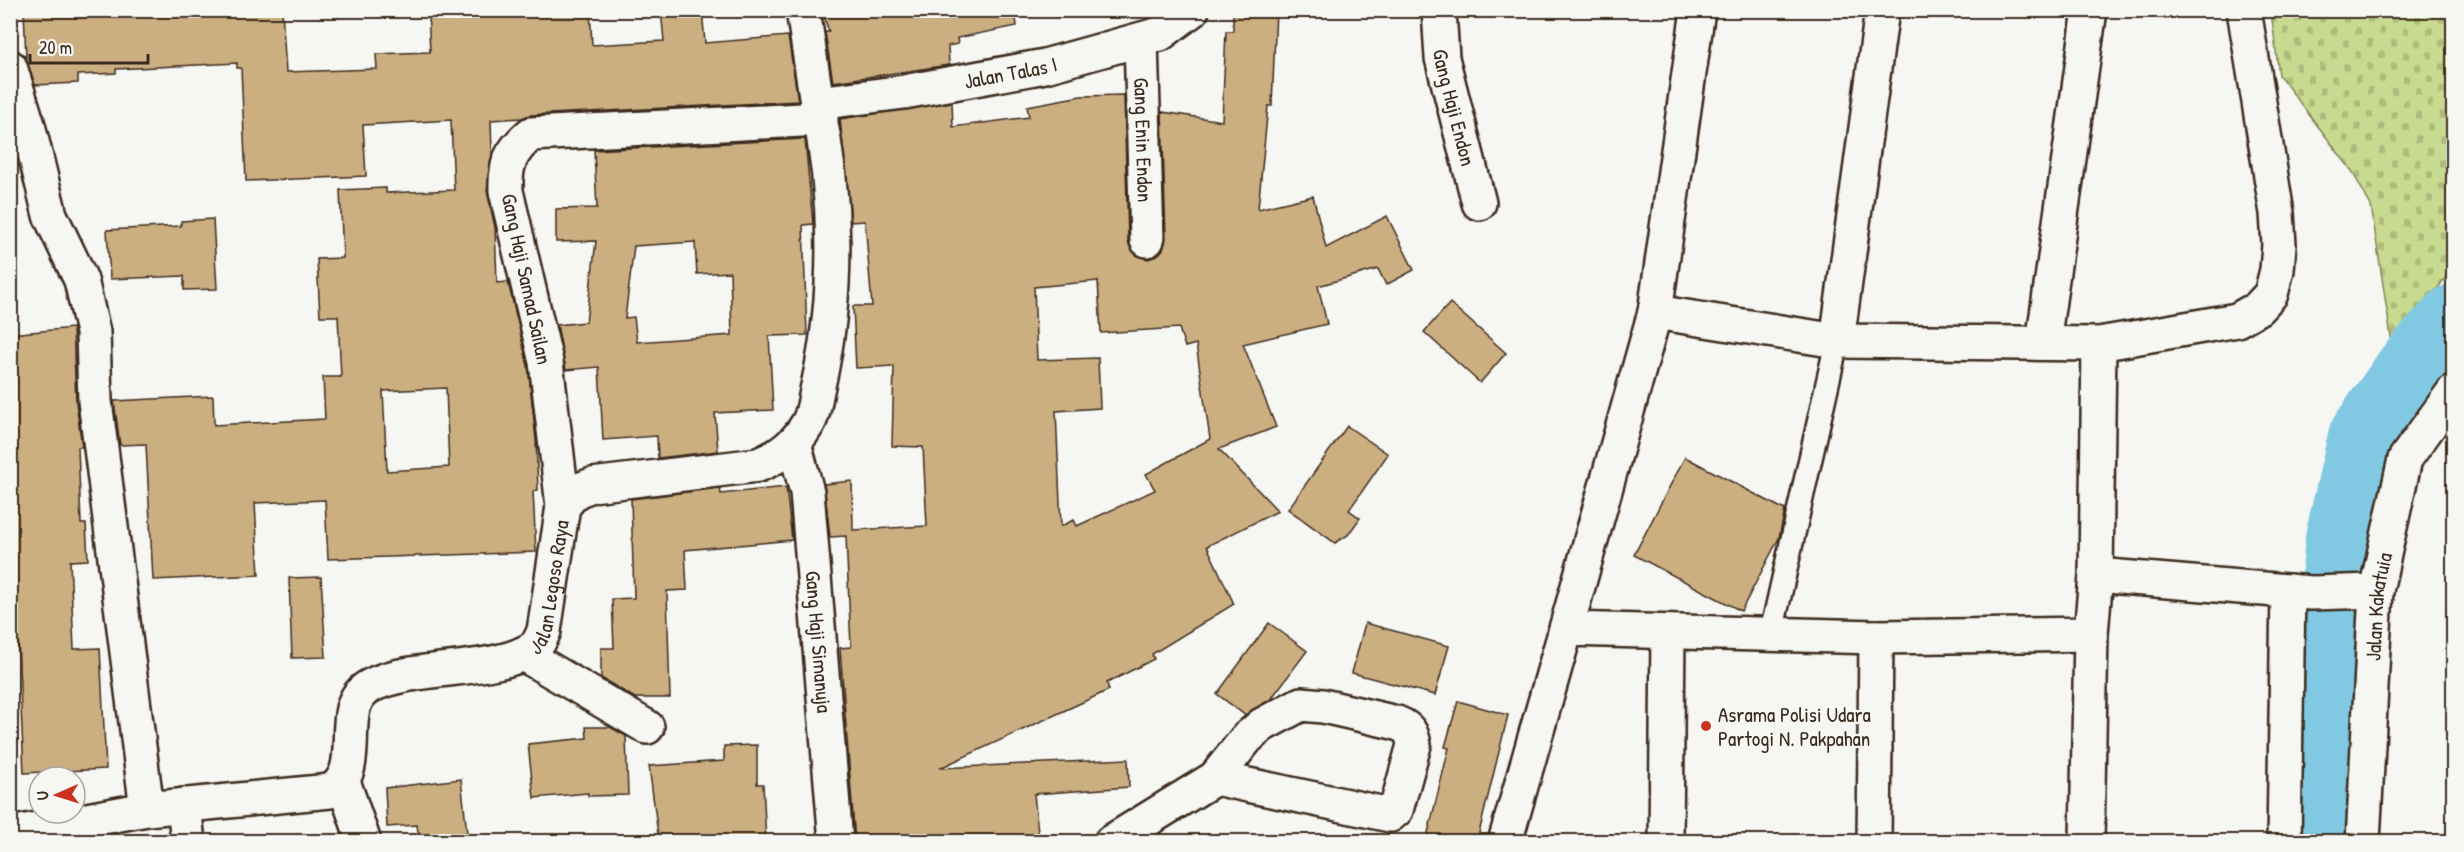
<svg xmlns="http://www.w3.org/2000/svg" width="2464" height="852" viewBox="0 0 2464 852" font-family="'Patrick Hand',sans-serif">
<defs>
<pattern id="cemetery-stones" width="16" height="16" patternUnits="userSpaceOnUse" patternTransform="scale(1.5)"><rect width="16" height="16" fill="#c8da8f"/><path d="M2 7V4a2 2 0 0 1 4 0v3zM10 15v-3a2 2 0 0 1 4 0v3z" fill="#adbb7b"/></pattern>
</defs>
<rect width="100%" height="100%" fill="#f6f6f2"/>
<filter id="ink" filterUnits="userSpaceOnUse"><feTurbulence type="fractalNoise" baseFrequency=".0167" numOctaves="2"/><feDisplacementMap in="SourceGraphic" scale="12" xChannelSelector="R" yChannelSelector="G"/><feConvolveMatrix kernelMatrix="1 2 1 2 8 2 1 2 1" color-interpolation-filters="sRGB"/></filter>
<g filter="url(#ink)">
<polygon fill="url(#cemetery-stones)" stroke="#828256" stroke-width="1.5" points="2267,11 2453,11 2453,267 2393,350 2371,206 2352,171 2279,75 2272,19"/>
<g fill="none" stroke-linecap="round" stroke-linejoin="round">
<polyline stroke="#81c9e2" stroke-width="70" points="2323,842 2327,687 2340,539 2363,437 2410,369 2454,319"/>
</g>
<g fill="#ccaf81" stroke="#3b2a1e" stroke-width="1.5" fill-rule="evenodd">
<path d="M24,10H75V18L153,14L152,10H282L286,72L377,69L376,54L430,52L428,10H590L592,45L664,41L661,10H702L705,43L788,36L798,101L530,115L522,118L491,120L492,153L487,191L495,227L497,283L508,282L528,365L536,440L538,490L533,491L536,552L328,559L325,500L255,503L259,575L153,580L146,444L120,445L114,401L213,396L214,425L325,419L323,377H341L338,316H320L317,259L343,258L340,190L386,188V193L454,190L451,120L363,125L366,176L246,181L241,68H237V63L116,69V73L78,75V83L35,85L26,58ZM446,388L449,467L387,471L383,391Z"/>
<polygon points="822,10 1015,10 1017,26 957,38 958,44 948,46 949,65 833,82 825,32 829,32"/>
<path d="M1233,10H1276L1272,106H1268L1258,209L1313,196L1326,248L1387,216L1414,270L1386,285L1378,269L1318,286L1327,324L1243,344L1276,427L1219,449L1278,511L1207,546L1234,604L1152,654L1154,659L1107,683L1109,690L940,768L1128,759L1129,787L1034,794L1039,842H855L840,648L851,647L846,536L830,537L824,484L852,481L853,530L927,526L923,447L892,446L894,366L856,368L853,306H872L865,221L851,222L840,119L952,102L953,127L1029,117L1027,106L1081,96L1124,95L1128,241L1131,249L1138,256L1148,259L1156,256L1163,249L1166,239L1162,112L1222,121L1226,31H1233ZM1098,281L1101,333L1179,328L1185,347L1196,344L1210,439L1146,474L1155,490L1077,526L1074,520L1061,526L1056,411L1100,408L1098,358L1037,360L1034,287Z"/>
<path d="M805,139L813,224L803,225L807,335L769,336L773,410L715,413L718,451L658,458L657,436L603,440L599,367L566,370L557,325L586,322L596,241L556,242V209L597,208L594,150ZM695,242L697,274L730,272L732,335L637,342L634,317L625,318L634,246Z"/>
<polygon points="213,219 217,289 184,290 184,276 110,279 107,230 181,226 181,221"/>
<polygon points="1450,303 1506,353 1480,383 1424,332"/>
<polygon points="73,328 76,402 82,447 78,447 81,524 86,524 88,560 70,561 74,649 100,648 106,769 24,773 18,643 13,643 10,586 10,334"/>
<polygon points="1347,426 1388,454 1349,510 1360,518 1348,535 1335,543 1288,509"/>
<polygon points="1685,457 1785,510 1779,538 1741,611 1634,555"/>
<polygon points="786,487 792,540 685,550 687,590 667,591 670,698 635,698 601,678 601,648 614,648 612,599 634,598 631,499 720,488 721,494"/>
<polygon points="321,577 326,657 292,658 289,578"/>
<polygon points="1269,623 1307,651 1271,699 1245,715 1217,694"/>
<polygon points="1365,623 1449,646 1435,695 1352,673"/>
<polygon points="1458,701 1508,715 1477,841 1426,841 1449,748 1445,747"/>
<polygon points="586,727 610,727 626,736 628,795 588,796 588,793 534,798 528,744 587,738"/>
<polygon points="757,745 757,784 763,784 766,842 659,842 649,766 724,761 724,746"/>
<polygon points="461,779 467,833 419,838 417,825 387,827 385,788"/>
</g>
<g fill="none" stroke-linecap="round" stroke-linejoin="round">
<defs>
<polyline id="service" points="1771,634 1837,341"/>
<g id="minor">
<polyline points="803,10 817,103"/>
<path id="s1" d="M1439,10L1442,58L1479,203"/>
<path id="s2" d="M1141,41L1147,240"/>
<polyline points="10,67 28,125 50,215 81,280 93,332 95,401 147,809"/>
<polyline points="1655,312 1837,341 2099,344 2237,320 2258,308 2271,294 2277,270 2279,245 2277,213 2244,10"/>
<polyline points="1837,341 1882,10"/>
<polyline points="2043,343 2090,10"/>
<path id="s3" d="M794,443L807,492L836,842"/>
<path d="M563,506L546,362L506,191C505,164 510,152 531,134L821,119"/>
<polyline points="2096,575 2311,593 2376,591"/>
<polyline points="1566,629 1655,312 1698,10"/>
<polyline points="523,654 647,727"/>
<polyline points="343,781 364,842"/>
<polyline points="184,805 188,842"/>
<path d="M1111,842L1215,778L1247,738L1262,725L1301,704L1323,706L1397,723C1409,728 1412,732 1414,745L1396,810L1390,815L1215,778"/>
<polyline points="1505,842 1566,629 1876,637 2091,634 2096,575 2099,344"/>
<polyline points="1666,842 1668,632"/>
<polyline points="1874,842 1876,637"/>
<polyline points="2087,842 2091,634"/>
<polyline points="2284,842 2288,591"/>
<path id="s4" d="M2363,842L2376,591L2405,459L2454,391"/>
</g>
<g id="tertiary">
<path id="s5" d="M10,834L147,809L330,791C369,770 332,706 370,686C411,664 499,674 535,647C539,643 542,636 544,631L563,506L576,491L592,485L758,465C779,457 796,444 807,425C814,415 815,398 818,386C839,293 837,195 817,103L904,92L1045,66L1160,34L1192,10"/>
</g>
</defs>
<use href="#service" stroke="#3b2a1e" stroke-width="27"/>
<use href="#minor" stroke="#3b2a1e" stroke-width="38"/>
<use href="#tertiary" stroke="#3b2a1e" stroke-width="38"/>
<use href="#service" stroke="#f6f6f2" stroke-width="22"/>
<use href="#minor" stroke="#f6f6f2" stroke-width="33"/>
<use href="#tertiary" stroke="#f6f6f2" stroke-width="33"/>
</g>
</g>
<circle fill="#c8321e" stroke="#f6f6f2" stroke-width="2" cx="1706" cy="726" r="6"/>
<g text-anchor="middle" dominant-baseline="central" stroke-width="4.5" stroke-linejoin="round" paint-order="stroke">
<g font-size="21" fill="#3b2a1e" stroke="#f6f6f2">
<text stroke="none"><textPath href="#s5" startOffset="1548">Jalan Talas I</textPath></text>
<text stroke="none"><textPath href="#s1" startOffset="99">Gang Haji Endon</textPath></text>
<text stroke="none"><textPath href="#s2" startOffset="99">Gang Enin Endon</textPath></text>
<text transform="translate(527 279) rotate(78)">Gang Haji Samad Sailan</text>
<text stroke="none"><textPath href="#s5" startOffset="676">Jalan Legoso Raya</textPath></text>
<text stroke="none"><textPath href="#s4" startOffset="236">Jalan Kakatuia</textPath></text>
<text stroke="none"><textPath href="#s3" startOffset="201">Gang Haji Simanuja</textPath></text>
</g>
<g font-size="21" fill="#3b2a1e" stroke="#f6f6f2" text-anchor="start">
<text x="1718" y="714">Asrama Polisi Udara<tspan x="1718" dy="24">Partogi N. Pakpahan</tspan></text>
</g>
</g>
<rect width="2464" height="852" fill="none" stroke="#f6f6f2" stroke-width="36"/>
<rect x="18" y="18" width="2428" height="816" fill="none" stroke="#3b2a1e" stroke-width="2" filter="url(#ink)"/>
<g transform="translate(57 795) rotate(267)"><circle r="28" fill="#f6f6f2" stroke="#aba49d" stroke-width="1.5"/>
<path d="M0-4.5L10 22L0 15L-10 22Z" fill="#c8321e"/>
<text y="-9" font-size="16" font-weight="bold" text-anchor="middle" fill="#3b2a1e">U</text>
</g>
<path d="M30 54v9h118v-9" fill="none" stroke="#3b2a1e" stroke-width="3"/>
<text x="39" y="54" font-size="18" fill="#3b2a1e" stroke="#f6f6f2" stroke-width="4.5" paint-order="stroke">20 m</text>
</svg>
